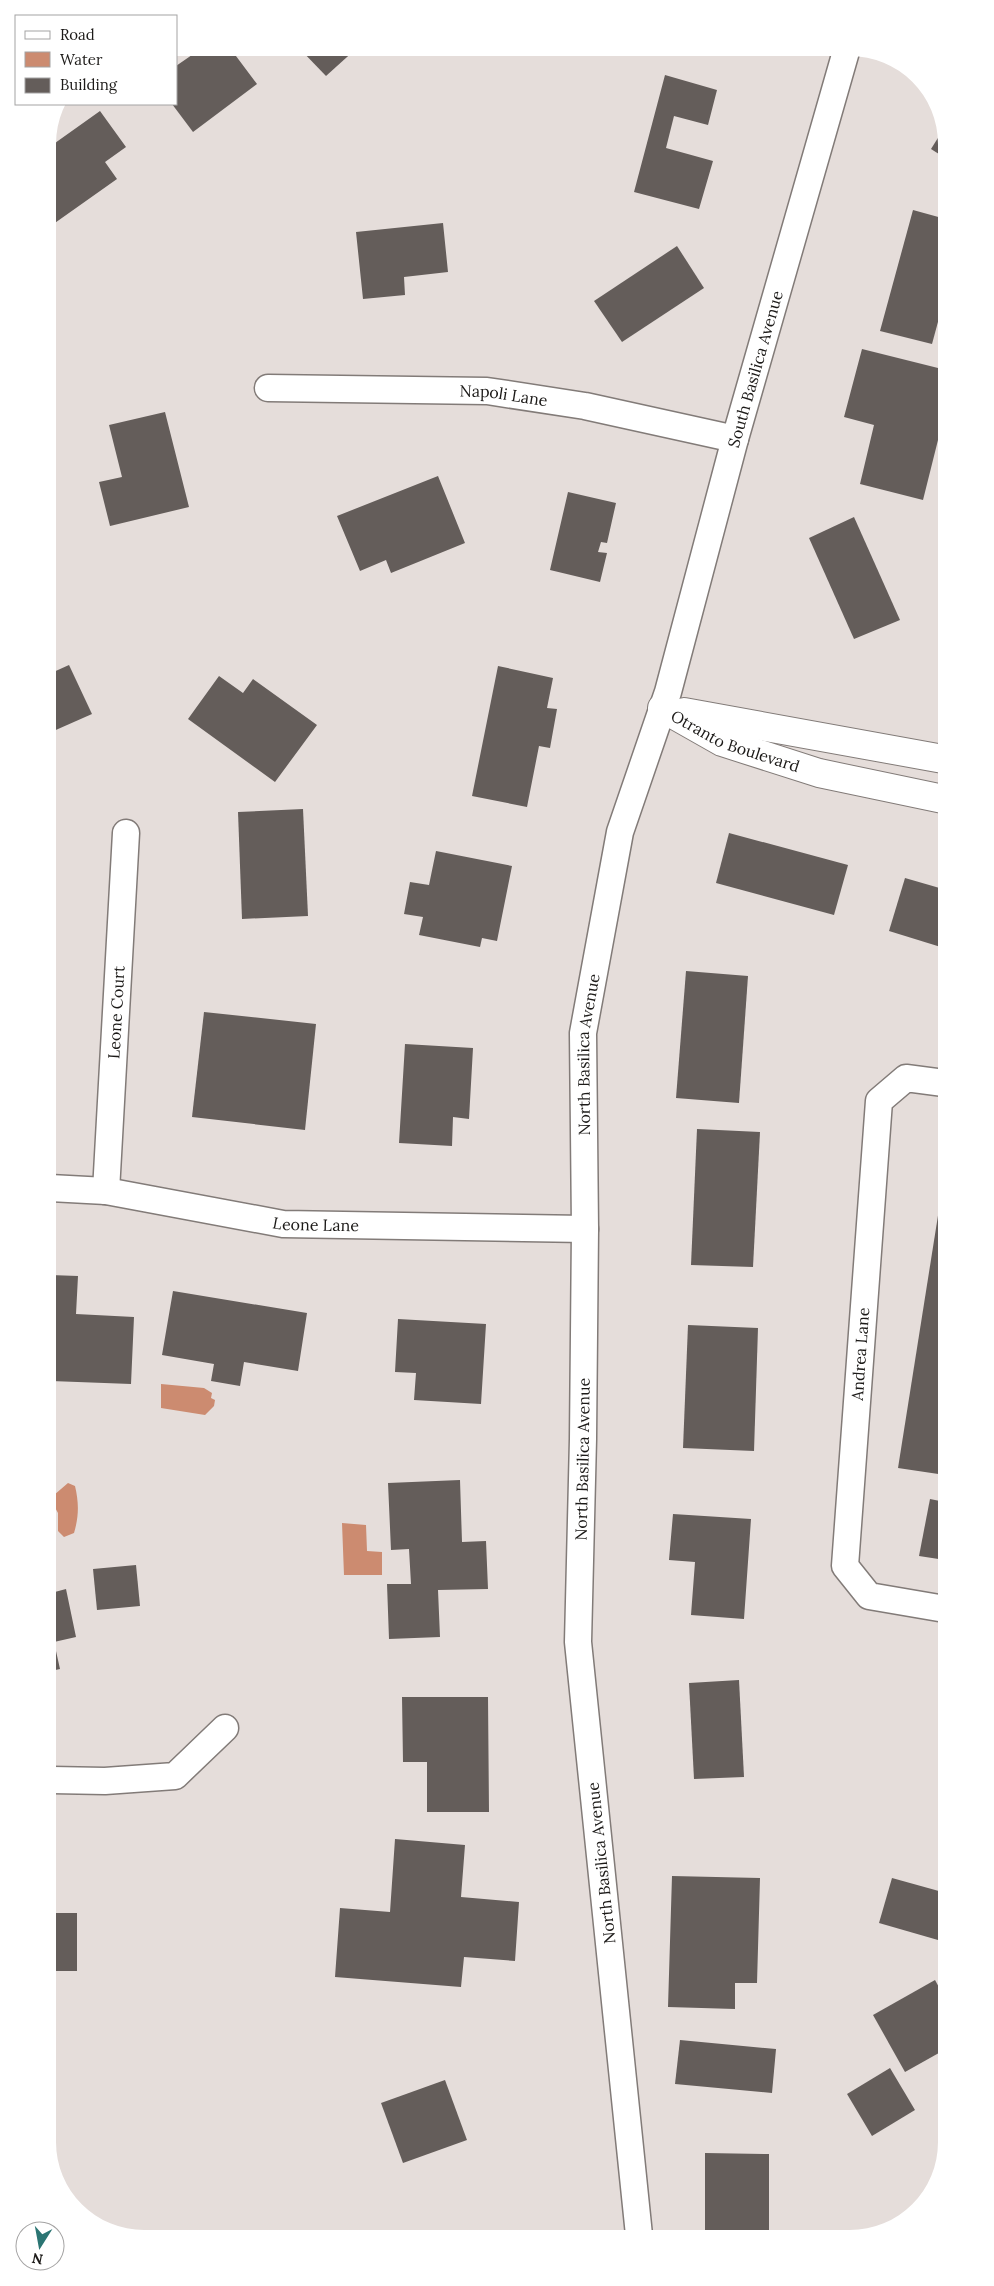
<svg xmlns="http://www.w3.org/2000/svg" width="994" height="2286" viewBox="0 0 994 2286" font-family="Lora,serif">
<rect width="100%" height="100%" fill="#e5ddda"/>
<g fill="#cc8b70">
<polygon points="161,1384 204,1388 212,1393 211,1398 215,1400 214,1406 205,1415 161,1408"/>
<path d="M68,1483L75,1486C79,1503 79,1516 74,1533L64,1537L58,1531V1513L52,1502L54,1495Z"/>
<polygon points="342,1523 366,1525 367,1551 382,1552 382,1575 344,1575"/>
</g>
<g fill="#645d5a">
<polygon points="202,48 230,48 257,84 193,132 172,104 176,104 176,66"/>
<polygon points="299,48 357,48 326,76"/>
<polygon points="664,48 703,48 702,55"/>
<polygon points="665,75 717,90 708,125 674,116 666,148 713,161 699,209 634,192"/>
<polygon points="100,111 126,147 105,162 117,179 52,225 48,220 48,148"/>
<polygon points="941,133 942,145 942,156 931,149"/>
<polygon points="913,210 942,218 942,307 932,344 880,331"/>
<polygon points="443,223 448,272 404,277 405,295 363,299 356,232"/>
<polygon points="677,246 704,288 622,342 594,301"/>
<polygon points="862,349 942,369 942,424 923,500 860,484 874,425 844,417"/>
<polygon points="165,412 189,507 110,526 99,482 122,477 109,425"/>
<polygon points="438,476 465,543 391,573 386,560 360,571 337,516"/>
<polygon points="568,492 616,503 607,543 601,542 598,552 607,553 600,582 550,570"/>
<polygon points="854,517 900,620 854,639 809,538"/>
<polygon points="69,665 92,714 49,733 49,674"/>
<polygon points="498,666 553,678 547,708 557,709 550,748 539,746 527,807 472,796"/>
<polygon points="219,676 243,693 253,679 317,725 275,782 188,719"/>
<polygon points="303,809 308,916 242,919 238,812"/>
<polygon points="729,833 848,865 834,915 716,883"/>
<polygon points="436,851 512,866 497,941 482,938 480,947 419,935 423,917 404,914 410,882 429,885"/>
<polygon points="905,878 943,889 944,948 889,931"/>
<polygon points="686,971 748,976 739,1103 676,1098"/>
<polygon points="204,1012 316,1024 305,1130 192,1117"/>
<polygon points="405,1044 473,1048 469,1119 453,1117 452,1146 399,1143"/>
<polygon points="697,1129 760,1132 753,1267 691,1265"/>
<polygon points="943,1184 944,1184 945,1475 898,1468"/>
<polygon points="50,1275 78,1276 76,1314 134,1317 131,1384 51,1381"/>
<polygon points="173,1291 307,1313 298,1371 244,1362 240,1386 211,1381 214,1364 162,1355"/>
<polygon points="398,1319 486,1324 481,1404 414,1400 416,1373 395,1372"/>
<polygon points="688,1325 758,1328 754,1451 683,1448"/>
<polygon points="460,1480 462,1542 486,1541 488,1589 438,1590 440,1637 389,1639 387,1584 411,1584 409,1549 391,1550 388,1483"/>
<polygon points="930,1499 945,1502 945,1560 919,1556"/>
<polygon points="673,1514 751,1519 744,1619 691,1615 695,1562 669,1560"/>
<polygon points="136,1565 140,1606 97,1610 93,1569"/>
<polygon points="66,1589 76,1637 54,1642 60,1669 51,1671 51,1593"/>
<polygon points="739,1680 744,1777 694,1779 689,1683"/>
<polygon points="402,1697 488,1697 489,1812 427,1812 427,1762 403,1762"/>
<polygon points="395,1839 465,1845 461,1897 519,1902 515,1961 464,1957 461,1987 335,1977 340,1908 390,1912"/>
<polygon points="672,1876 760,1878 757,1983 735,1983 735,2009 668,2007"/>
<polygon points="892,1878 946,1893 946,1914 938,1940 879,1923"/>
<rect x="52" y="1913" width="25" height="58"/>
<polygon points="935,1980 946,2000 946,2049 905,2072 873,2015"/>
<polygon points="680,2040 776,2049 772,2093 675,2084"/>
<polygon points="890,2068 915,2110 872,2136 847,2094"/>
<polygon points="445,2080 467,2140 403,2163 381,2103"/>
<polygon points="705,2153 769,2154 769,2234 705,2235"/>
</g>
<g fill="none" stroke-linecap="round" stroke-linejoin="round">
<defs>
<g id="minor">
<path id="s1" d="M268,388L487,391L585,406L735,439"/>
<polyline points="944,1083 906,1078 879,1101 845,1566 869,1596 945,1609"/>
<path id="s2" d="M50,1188L106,1191L283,1224L585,1229"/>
<path id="s3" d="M106,1191L126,833"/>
<polyline points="52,1780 105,1781 175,1776 225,1728"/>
<path id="s4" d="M639,2235L578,1642L583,1439L585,1229L583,1033L620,832L668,692L735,439L847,48"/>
</g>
<g id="tertiary">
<path id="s5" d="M662,708L722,742L819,773L943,799"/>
<polyline points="684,712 943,759"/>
</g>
</defs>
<use href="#minor" stroke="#827b78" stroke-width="29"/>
<use href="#tertiary" stroke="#827b78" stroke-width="30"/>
<use href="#minor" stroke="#fff" stroke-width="26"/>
<use href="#tertiary" stroke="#fff" stroke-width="28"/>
</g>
<g text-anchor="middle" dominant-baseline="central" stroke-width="5" stroke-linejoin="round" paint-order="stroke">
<g font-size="16" fill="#1c1a18" stroke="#fff">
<text stroke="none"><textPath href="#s4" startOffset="1892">South Basilica Avenue</textPath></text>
<text stroke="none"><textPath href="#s1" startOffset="236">Napoli Lane</textPath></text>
<text stroke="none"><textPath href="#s5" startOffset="81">Otranto Boulevard</textPath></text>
<text stroke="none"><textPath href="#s3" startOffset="179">Leone Court</textPath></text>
<text stroke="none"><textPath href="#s4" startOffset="1184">North Basilica Avenue</textPath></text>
<text stroke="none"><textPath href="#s2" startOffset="269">Leone Lane</textPath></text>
<text transform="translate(860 1354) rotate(-86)">Andrea Lane</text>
<text stroke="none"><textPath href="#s4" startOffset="779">North Basilica Avenue</textPath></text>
<text transform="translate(601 1863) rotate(-96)">North Basilica Avenue</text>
</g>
</g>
<path d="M0 0H994V2286H0ZM144 56H850A88 88 0 0 1 938 144V2142A88 88 0 0 1 850 2230H144A88 88 0 0 1 56 2142V144A88 88 0 0 1 144 56Z" fill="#fff" fill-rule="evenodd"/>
<rect x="15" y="15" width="162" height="90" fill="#ffffff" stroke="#a4a3a3"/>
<rect x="25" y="31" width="25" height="8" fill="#ffffff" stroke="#a4a3a3"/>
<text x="60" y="40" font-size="15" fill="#1c1a18">Road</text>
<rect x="25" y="52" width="25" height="15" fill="#cc8b70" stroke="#a4a3a3"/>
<text x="60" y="65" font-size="15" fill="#1c1a18">Water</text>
<rect x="25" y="78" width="25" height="15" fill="#645d5a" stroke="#a4a3a3"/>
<text x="60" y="90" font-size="15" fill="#1c1a18">Building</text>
<g transform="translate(40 2246) rotate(191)"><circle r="24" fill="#ffffff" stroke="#a4a3a3"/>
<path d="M0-4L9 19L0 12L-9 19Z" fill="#2b7573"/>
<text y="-8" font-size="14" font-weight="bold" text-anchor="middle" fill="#1c1a18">N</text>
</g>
</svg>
